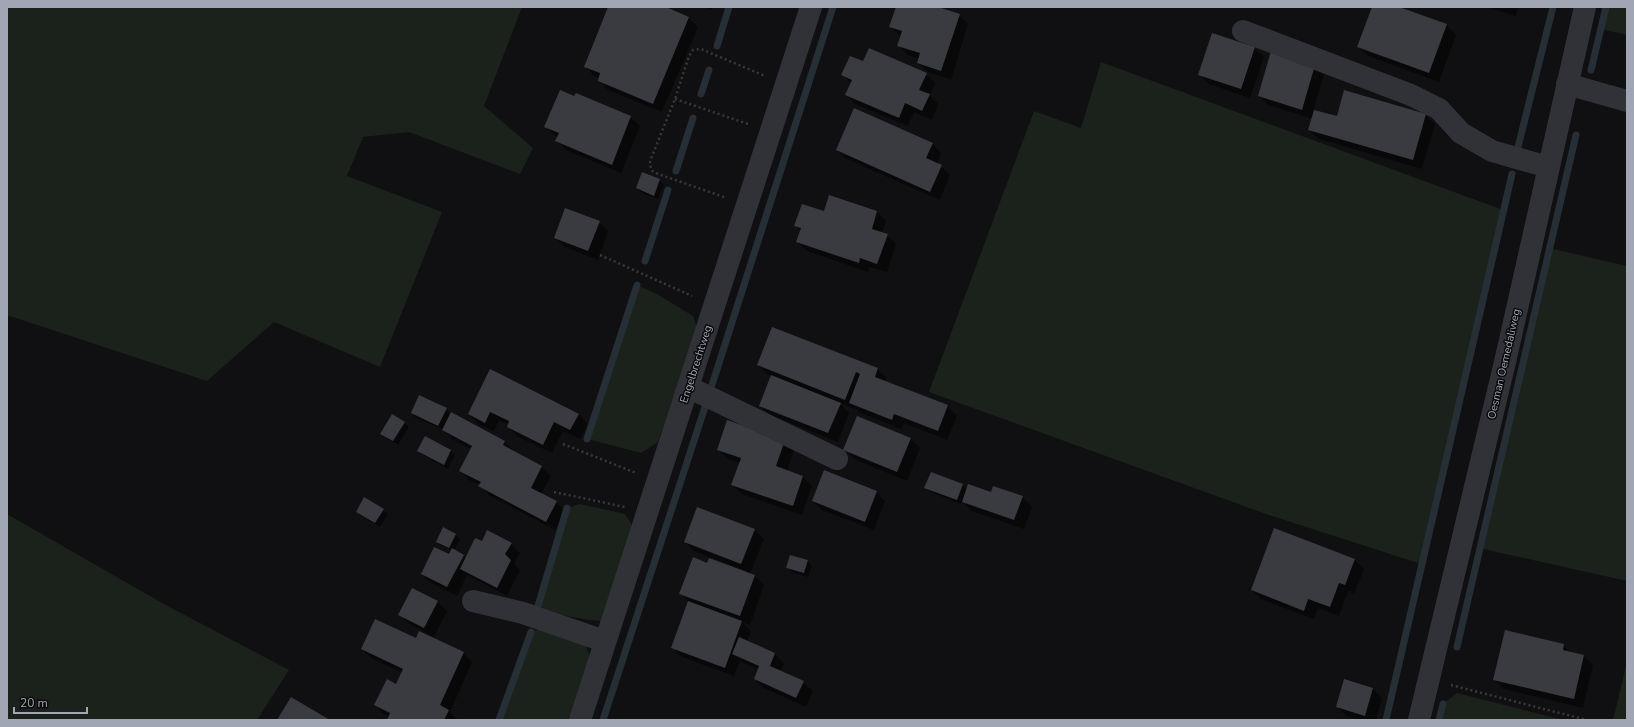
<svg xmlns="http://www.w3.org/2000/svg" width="1634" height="727" viewBox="0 0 1634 727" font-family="'Nunito Sans',sans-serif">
<rect width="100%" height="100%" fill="#101012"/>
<g fill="#1a221b">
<polygon points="7,7 522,7 484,106 533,148 520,174 409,132 363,137 347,176 442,212 380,367 274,322 207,381 7,315"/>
<polygon points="1606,7 1627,7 1627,35 1601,29"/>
<polygon points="1101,62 1503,210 1421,564 1266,514 929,392 1034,111 1081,128"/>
<polygon points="1549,248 1627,266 1627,581 1479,548"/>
<polygon points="637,285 657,294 693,316 697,327 658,442 641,453 587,439"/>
<path d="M580,504L625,514L632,525L602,621C580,619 559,616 538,606L567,508Z"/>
<polygon points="7,514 162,603 289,670 257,720 7,720"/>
<polygon points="546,627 586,645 590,657 570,720 499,720 531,632"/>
<polygon points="1627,662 1627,720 1613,720"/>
<polygon points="1457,693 1563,720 1439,720 1443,704"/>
</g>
<g fill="#0007">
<polygon points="610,7 663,7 689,18 698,27 662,112 608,90 599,80 600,78 594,76 585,66"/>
<polygon points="704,7 713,7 712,10"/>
<polygon points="897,7 935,7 959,15 968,24 951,80 928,72 918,63 920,59 908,55 898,45 901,37 891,27"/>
<polygon points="1373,7 1396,7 1446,25 1456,35 1439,82 1368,56 1358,47"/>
<polygon points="1486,7 1518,7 1516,16"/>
<polygon points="1254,48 1264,57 1250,98 1209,84 1200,75"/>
<polygon points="864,63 926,74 935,83 930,96 938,104 932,120 914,112 908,126 855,104 846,95 851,83 843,75"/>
<polygon points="1315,66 1324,75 1313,111 1337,118 1425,115 1435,124 1422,169 1319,139 1309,130 1313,119 1268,105 1259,96"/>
<polygon points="630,117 640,126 621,173 566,150 557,141 558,138 546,127"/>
<polygon points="932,143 941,153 937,164 941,166 950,175 940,200 847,159 837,150"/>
<polygon points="659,180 664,185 658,199 641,193 637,188"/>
<polygon points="830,197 877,212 886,221 882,233 887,235 896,244 887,272 869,267 868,272 807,251 797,242 801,231 796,226 825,212"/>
<polygon points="599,222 608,231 598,260 565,247 555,238"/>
<polygon points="758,365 877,369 887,378 885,382 947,406 957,416 947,440 904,423 901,429 859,412 855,407 854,409 839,402 849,413 838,442 770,415 760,405 772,376 767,374"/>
<polygon points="490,371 579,414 588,424 580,439 563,431 552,453 517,436 508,427 509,425 499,420 494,431 478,424 469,414"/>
<polygon points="446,409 451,414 505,442 514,451 513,452 541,467 551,476 541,494 556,502 565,511 555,530 489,495 480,485 469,480 460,470 471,449 452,439 444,430 416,418 412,413"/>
<polygon points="858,417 911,439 920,448 907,481 854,459 845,450"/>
<polygon points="404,422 409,427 398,445 381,434"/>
<polygon points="784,441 794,450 787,471 803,477 812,486 802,515 742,494 733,485 740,463 728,459 718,449"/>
<polygon points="419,451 451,451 455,455 448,469 423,455"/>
<polygon points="962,485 967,489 1022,497 1032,507 1024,529 972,511 962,501 961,504 930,492 926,488"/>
<polygon points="876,492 885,501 874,530 822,510 813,501"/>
<polygon points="383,510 388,514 380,527 361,516 357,512"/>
<polygon points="754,530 764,539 750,574 755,576 764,585 750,625 742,622 751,631 747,642 775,654 784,664 780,672 803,682 813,691 806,707 764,688 755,679 759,670 740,661 734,676 682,657 672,647 689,602 680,593 707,564 745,573 746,571 694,551 685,542"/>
<polygon points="455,534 460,539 454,551 460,564 464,556 466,558 511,543 520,553 514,564 520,570 507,596 467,575 457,596 431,583 422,574 450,556 452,551 442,546 437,542"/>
<polygon points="791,556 808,561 812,566 808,577 792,572 787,568"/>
<polygon points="1355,560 1364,569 1354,594 1348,591 1339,616 1318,608 1314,619 1261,599 1252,590"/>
<polygon points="413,589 438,602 447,611 434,637 409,624 400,615"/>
<polygon points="416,639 463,653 472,662 450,712 458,720 389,720 389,717 385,715 375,705 397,685 403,673 371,658 362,649"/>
<polygon points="1563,645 1571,653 1584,656 1593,665 1583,708 1504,689 1494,680"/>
<polygon points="1373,689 1382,698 1376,720 1359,720 1347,716 1337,707"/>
</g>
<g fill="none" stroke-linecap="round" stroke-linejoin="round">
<g stroke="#262f36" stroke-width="7">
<polyline points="717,46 729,7"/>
<polyline points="1591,70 1606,7"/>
<polyline points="701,94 709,70"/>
<polyline points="1517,151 1553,7"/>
<polyline points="676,171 693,118"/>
<polyline points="645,261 668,190"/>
<polyline points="712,385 833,7"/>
<polyline points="587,439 637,285"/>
<polyline points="538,606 567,508"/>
<polyline points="1457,647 1576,135"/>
<polyline points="499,720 531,632"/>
<polyline points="603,720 705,407"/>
<polyline points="1386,720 1512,174"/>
<polyline points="1439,720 1443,704"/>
</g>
</g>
<g fill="#3a3b40">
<polygon points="608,7 666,7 689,17 653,104 598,81 600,73 584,67"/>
<polygon points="896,7 938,7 960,14 941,71 917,63 920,53 897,46 902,31 889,27"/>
<polygon points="1372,7 1399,7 1447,24 1429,73 1357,47"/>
<polygon points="1212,33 1255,47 1241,89 1198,75"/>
<polygon points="869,48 927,73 919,90 930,94 922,111 905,103 899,118 845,95 852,80 841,75 850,56 863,61"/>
<polygon points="1271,51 1315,65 1302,110 1258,96"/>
<polygon points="560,90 574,96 576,93 631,116 612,165 555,141 559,133 544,127"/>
<polygon points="1344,90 1426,114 1413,160 1308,130 1314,110 1337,116"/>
<polygon points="854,108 933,143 926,158 942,165 930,192 836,150"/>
<polygon points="642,172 660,179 654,196 636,188"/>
<polygon points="829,195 877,211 872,229 888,234 877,264 860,258 859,263 796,242 801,228 794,226 802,204 824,211"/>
<polygon points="565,208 600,221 588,251 554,238"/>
<polygon points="772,327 878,368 875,377 948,405 938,431 894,414 892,420 849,403 860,374 856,372 845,400 757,365"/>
<polygon points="490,369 579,414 570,430 554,422 543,445 507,427 509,421 490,412 485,423 468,414"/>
<polygon points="771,375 841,403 828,433 759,406"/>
<polygon points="419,395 447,408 438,426 411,413"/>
<polygon points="451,412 505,441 503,445 542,466 531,488 557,501 546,522 478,486 481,482 459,471 472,446 442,430"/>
<polygon points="392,414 405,422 393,441 380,434"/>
<polygon points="857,416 911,438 897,472 843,450"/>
<polygon points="727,420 785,440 776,466 803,476 793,506 731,485 741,458 717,450"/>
<polygon points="425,436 451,450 444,465 417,451"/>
<polygon points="824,470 877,491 865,522 812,501"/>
<polygon points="931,472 963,484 957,500 924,488"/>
<polygon points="968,484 991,492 993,486 1023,496 1014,520 962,502"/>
<polygon points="364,497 384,509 375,523 356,512"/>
<polygon points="697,507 755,529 741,564 684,542"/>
<polygon points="443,527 456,534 449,548 436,542"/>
<polygon points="1274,528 1355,559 1345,585 1339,583 1330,607 1308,599 1304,611 1251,590"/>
<polygon points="487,530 512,543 505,554 511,560 497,588 460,569 475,538 482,541"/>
<polygon points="434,547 449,554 452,548 464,555 447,587 421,574"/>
<polygon points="790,555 808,560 804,573 786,568"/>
<polygon points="693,557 707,563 709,558 755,575 740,616 679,594"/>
<polygon points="412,588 438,601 424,628 398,615"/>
<polygon points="688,601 742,621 725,668 671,648"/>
<polygon points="375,619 416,638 419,631 464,652 440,705 449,710 444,720 387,720 390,713 374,705 387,679 396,684 403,669 361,649"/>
<polygon points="1505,630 1564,644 1563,650 1584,655 1574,699 1493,680"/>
<polygon points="739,637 775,653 770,666 804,681 796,698 754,679 759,666 732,654"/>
<polygon points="1344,679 1373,688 1365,716 1336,707"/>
<polygon points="291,697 330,720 277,720"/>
</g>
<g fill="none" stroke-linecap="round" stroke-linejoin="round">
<g stroke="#37393e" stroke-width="2.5" stroke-dasharray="2 3" stroke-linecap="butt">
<polyline points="675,99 748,124"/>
<polyline points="724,197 658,174 651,170 650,161 675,99 689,56 693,50 701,49 765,76"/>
<polyline points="600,255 692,296"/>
<polyline points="563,444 636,473"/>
<polyline points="554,492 625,507"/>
<polyline points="1451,685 1587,720"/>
</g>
<g stroke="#313237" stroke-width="22">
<polyline points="1243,31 1411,95 1439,109 1461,133 1492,151 1548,167"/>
<polyline points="1567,84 1627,101"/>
<polyline points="688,387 837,459"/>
<polyline points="473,601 523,613 604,641"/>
<polyline points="580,720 811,7"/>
<polyline points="1419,720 1505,362 1585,7"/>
</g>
</g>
<g text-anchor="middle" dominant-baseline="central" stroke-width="3" stroke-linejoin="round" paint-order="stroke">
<g font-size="11" fill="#a0a6b4" stroke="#0b0b0d">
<text transform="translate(696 364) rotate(-72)">Engelbrechtweg</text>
<text transform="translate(1504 364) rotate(-77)">Oesman Oemedaliweg</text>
</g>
</g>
<rect width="1634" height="727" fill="none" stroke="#a0a6b4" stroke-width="16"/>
<path d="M14 707v6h73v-6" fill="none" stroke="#a0a6b4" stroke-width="2"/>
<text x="20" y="707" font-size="12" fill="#a0a6b4" stroke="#0b0b0d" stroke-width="3" paint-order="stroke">20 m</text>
</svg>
